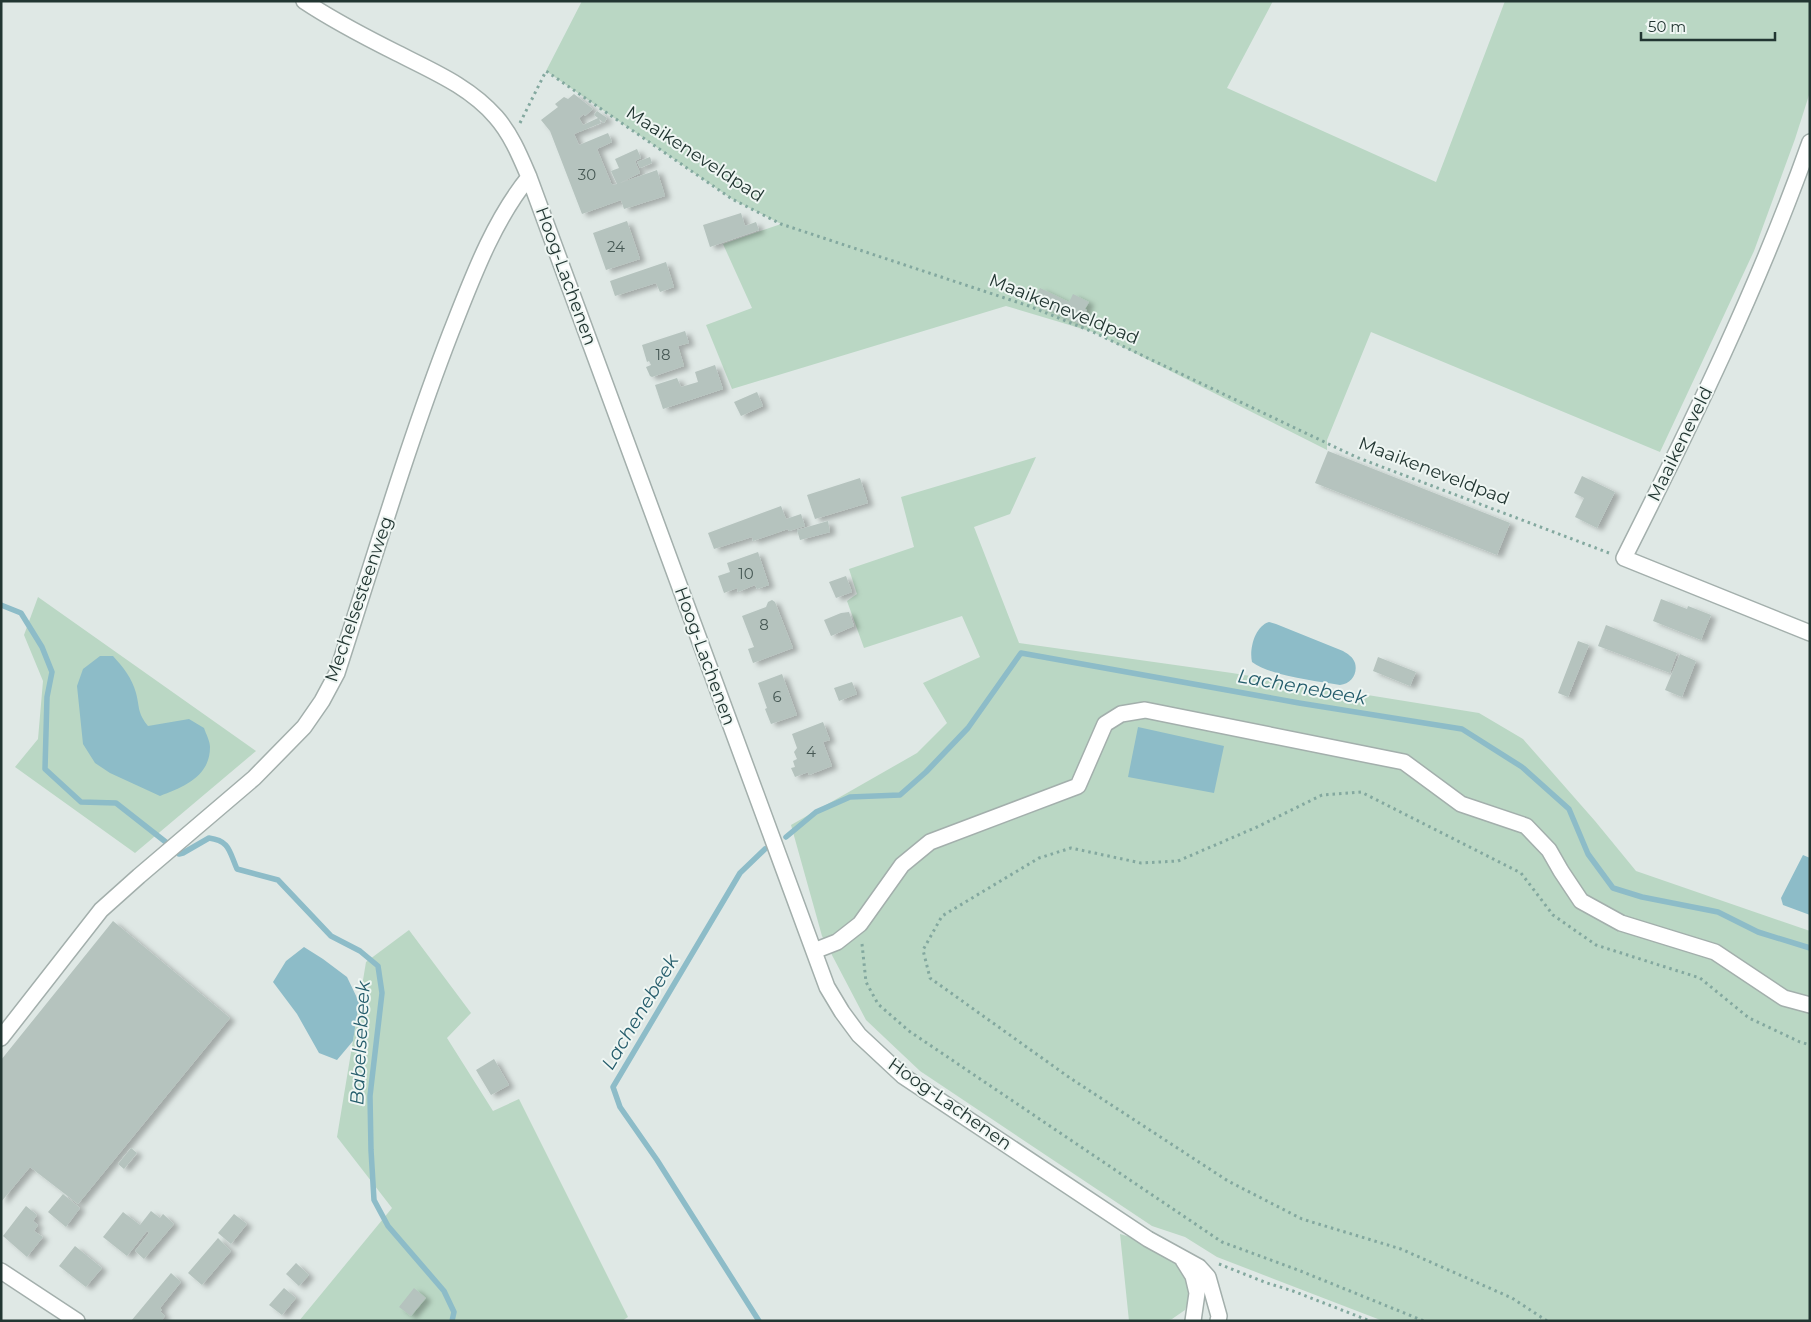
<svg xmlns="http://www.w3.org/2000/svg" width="1811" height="1322" viewBox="0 0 1811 1322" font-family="Montserrat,sans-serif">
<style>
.green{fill:#bad7c4}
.water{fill:#8dbcc8}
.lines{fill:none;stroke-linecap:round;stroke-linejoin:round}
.stream{stroke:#8dbcc8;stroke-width:5.5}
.building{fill:#b5c3be;filter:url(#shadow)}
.minor-casing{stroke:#a3afac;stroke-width:18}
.path{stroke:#83a89f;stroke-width:3;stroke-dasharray:2.5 4;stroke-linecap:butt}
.minor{stroke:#fff;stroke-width:15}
.labels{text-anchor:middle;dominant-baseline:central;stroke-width:4;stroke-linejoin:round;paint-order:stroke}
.number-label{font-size:15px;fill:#475955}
.street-label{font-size:18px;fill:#223632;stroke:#eff6f3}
.water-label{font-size:19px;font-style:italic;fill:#245c6b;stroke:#eff6f3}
</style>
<defs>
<filter id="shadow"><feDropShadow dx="5.5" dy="3" stdDeviation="2.5" flood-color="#0004"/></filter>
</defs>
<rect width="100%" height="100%" fill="#dfe8e5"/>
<path class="green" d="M582,1H1273L1227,88L1436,182L1505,1H1810V92L1795,139L1754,251L1660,452L1371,332L1327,440V450L1093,332L1006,306L732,389L706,325L752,308L723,244L781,224L732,199L546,71Z
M1036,457L1010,514L974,527L1019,643L1232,673L1479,713L1523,739L1595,821L1636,871L1810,931V1321H1383L1217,1257L1185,1237L1152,1226L920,1071L866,1020L822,936L791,825L917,753L947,723L923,683L980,657L962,616L864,648L847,601L857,594L849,569L914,547L901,497Z
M38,597L256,751L135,853L15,767L38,739L43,681L24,635Z
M409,930L471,1013L447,1038L493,1111L519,1099L628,1317L622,1321H299L392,1208L337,1137L366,962Z
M1120,1234L1141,1240L1180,1266L1188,1278L1190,1296L1185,1310L1172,1319L1166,1321H1129Z"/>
<path class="water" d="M1269,622L1276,624L1343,651C1348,654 1353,657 1355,663C1358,674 1351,684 1340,685C1316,681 1271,676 1252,662C1249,649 1255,626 1269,622Z
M100,656H113C123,667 132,678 136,693C140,708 137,712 148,726L189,719L204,728C206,734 210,741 210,747C210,777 183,787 160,796L110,773L95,763L83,744L77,686L83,669Z
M1138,727L1224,746L1214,793L1128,777Z
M1803,855L1810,858V915L1783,905L1781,898Z
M304,947L323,959L347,977L359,1002L353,1041L337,1060L319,1053L297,1014L273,982L286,961Z"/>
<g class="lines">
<path class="stream" d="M1,605L21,613L42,647L52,672L47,697L45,769L81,802L116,803L167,843
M786,837L816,812L850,797L900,795L926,772L968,728L1021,653L1299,703L1462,729L1522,767L1569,809L1588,854L1613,888L1642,897L1718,912L1758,932L1810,948
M179,854L183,853L209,838C230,841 229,851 237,869L278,880L331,936L360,951L378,966L382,993L370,1096L371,1150L374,1200L388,1226L444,1291L454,1312L452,1321
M759,1321L657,1160L620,1107L613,1087L740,873L765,849"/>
</g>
<path class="building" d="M574,94L593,109L585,116L584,114L579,118L583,125L598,118L594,115L597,111L607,118L604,123L599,119L601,123L574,134L579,145L608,133L612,142L597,149L612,185L617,184L611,171L619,168L615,159L637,149L641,158L635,161L640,173L620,183L657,170L665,196L624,209L621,200L582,214L550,131L541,120L558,107L555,104L564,97L568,99Z
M650,157L652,163L640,168L637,162Z
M741,213L745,226L756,222L759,230L710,247L703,225Z
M627,221L640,259L606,270L593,233Z
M666,262L674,287L660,292L656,283L615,296L610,281Z
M1040,288L1069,302L1073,294L1089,302L1085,309L1087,310L1080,324L1033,302Z
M685,331L689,343L678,346L684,366L652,377L650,376L646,367L651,365L649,361L647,362L642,345Z
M715,365L723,389L663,409L655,385L677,378L681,387L698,382L695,372Z
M757,392L763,406L741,416L734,402Z
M1328,451L1510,523L1497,555L1315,483Z
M1582,476L1615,492L1597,528L1575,517L1584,498L1574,493Z
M860,478L868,503L815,519L807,495Z
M781,506L786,519L801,514L805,526L789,531L788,529L753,541L752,537L714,549L708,533Z
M828,521L830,532L800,540L797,530Z
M758,552L769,585L757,589L755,585L738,592L737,588L724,593L718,576L730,572L727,563Z
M846,576L852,592L836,598L829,582Z
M1661,599L1687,609L1688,606L1711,615L1701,640L1653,621Z
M772,600L775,602L793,648L753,663L748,649L754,647L742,616L766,607L768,602Z
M849,612L854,626L831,636L824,620L841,613Z
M1606,625L1677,653L1670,673L1598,646Z
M1578,641L1589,645L1568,697L1558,693Z
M1680,654L1696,661L1682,697L1665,690Z
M1378,657L1416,672L1410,686L1373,671Z
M782,674L797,715L771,724L765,709L767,708L758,683Z
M852,682L857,694L839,701L834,688Z
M823,722L830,740L823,742L832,766L809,775L808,772L795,777L791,768L795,767L793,761L797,759L794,752L797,748L792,734Z
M113,921L230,1018L78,1204L30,1167L1,1202V1060Z
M494,1059L509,1085L491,1095L476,1070Z
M131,1148L137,1153L124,1169L118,1164Z
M63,1194L80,1208L66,1227L48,1212Z
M26,1206L37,1215L33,1221L38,1225L34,1231L43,1237L27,1257L3,1236Z
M151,1211L160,1218L163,1214L174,1224L144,1259L135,1251L149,1233L147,1231L127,1256L103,1237L123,1212L140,1225Z
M234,1214L247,1224L231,1244L218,1233Z
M218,1238L231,1251L202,1285L188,1273Z
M75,1246L102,1268L86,1287L59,1266Z
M296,1263L309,1275L299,1286L286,1274Z
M171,1273L181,1282L160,1308L162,1310L160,1311L165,1316L161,1321H131Z
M284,1288L296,1298L282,1315L269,1305Z
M414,1288L426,1298L411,1316L399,1307Z"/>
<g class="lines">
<defs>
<path id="minor" d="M304,1C334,21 365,37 397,53C432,71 469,86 496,117C511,134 520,156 529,177L827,987L842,1012L859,1035L903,1076L1148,1239L1199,1267L1208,1277L1219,1316L1218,1321
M1810,142C1759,286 1692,423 1624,558L1810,633
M814,951L837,942L860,924L902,865L930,842L1078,786L1105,724L1121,714L1145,710L1404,762L1461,804L1526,826L1549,850L1561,871L1581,901L1621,923L1715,952L1784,998L1810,1005
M1,1038L101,910L139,876L254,778L304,727L322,701L337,673C374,559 408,443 451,332C472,279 493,221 529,177
M1183,1260L1193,1276L1197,1293L1193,1321
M1,1271L77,1321"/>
</defs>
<use href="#minor" class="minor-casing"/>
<path class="path" d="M520,123L546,71L732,199L781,224L1029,306L1093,332L1356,457L1609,553
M862,944L866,982L878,1004L909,1031L1222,1242L1298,1270L1424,1321
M1219,1264L1267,1283L1293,1291L1370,1321
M1547,1321L1512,1298L1401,1249L1302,1219L1228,1181L1070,1078L930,978L923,950L942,916L1039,858L1071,848L1141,863L1178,861L1257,827L1322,795L1361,792L1521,873L1553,915L1596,945L1700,978L1749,1018L1800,1042L1810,1045"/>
<use href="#minor" class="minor"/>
</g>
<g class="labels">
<g class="number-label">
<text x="587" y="174">30</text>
<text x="616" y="246">24</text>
<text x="663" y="354">18</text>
<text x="746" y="573">10</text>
<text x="764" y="624">8</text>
<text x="777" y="696">6</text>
<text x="811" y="751">4</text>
</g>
<g class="street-label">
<text transform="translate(695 154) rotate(33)">Maaikeneveldpad</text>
<text transform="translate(566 276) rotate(70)">Hoog-Lachenen</text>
<text transform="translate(1064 309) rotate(22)">Maaikeneveldpad</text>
<text transform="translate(1680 444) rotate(-64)">Maaikeneveld</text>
<text transform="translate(1434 471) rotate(21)">Maaikeneveldpad</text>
<text transform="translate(359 599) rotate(-71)">Mechelsesteenweg</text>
<text transform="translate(705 656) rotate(70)">Hoog-Lachenen</text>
<text transform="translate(950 1104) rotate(35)">Hoog-Lachenen</text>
</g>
<g class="water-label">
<text transform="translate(1302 687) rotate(10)">Lachenebeek</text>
<text transform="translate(640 1012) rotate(-59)">Lachenebeek</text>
<text transform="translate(360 1043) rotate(-87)">Babelsebeek</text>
</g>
</g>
<rect width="1811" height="1322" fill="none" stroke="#223632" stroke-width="5"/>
<path d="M1641 32v8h134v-8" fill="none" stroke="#223632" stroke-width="2.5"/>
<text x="1648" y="32" font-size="15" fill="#223632" stroke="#eff6f3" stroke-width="4" paint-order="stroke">50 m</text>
</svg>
